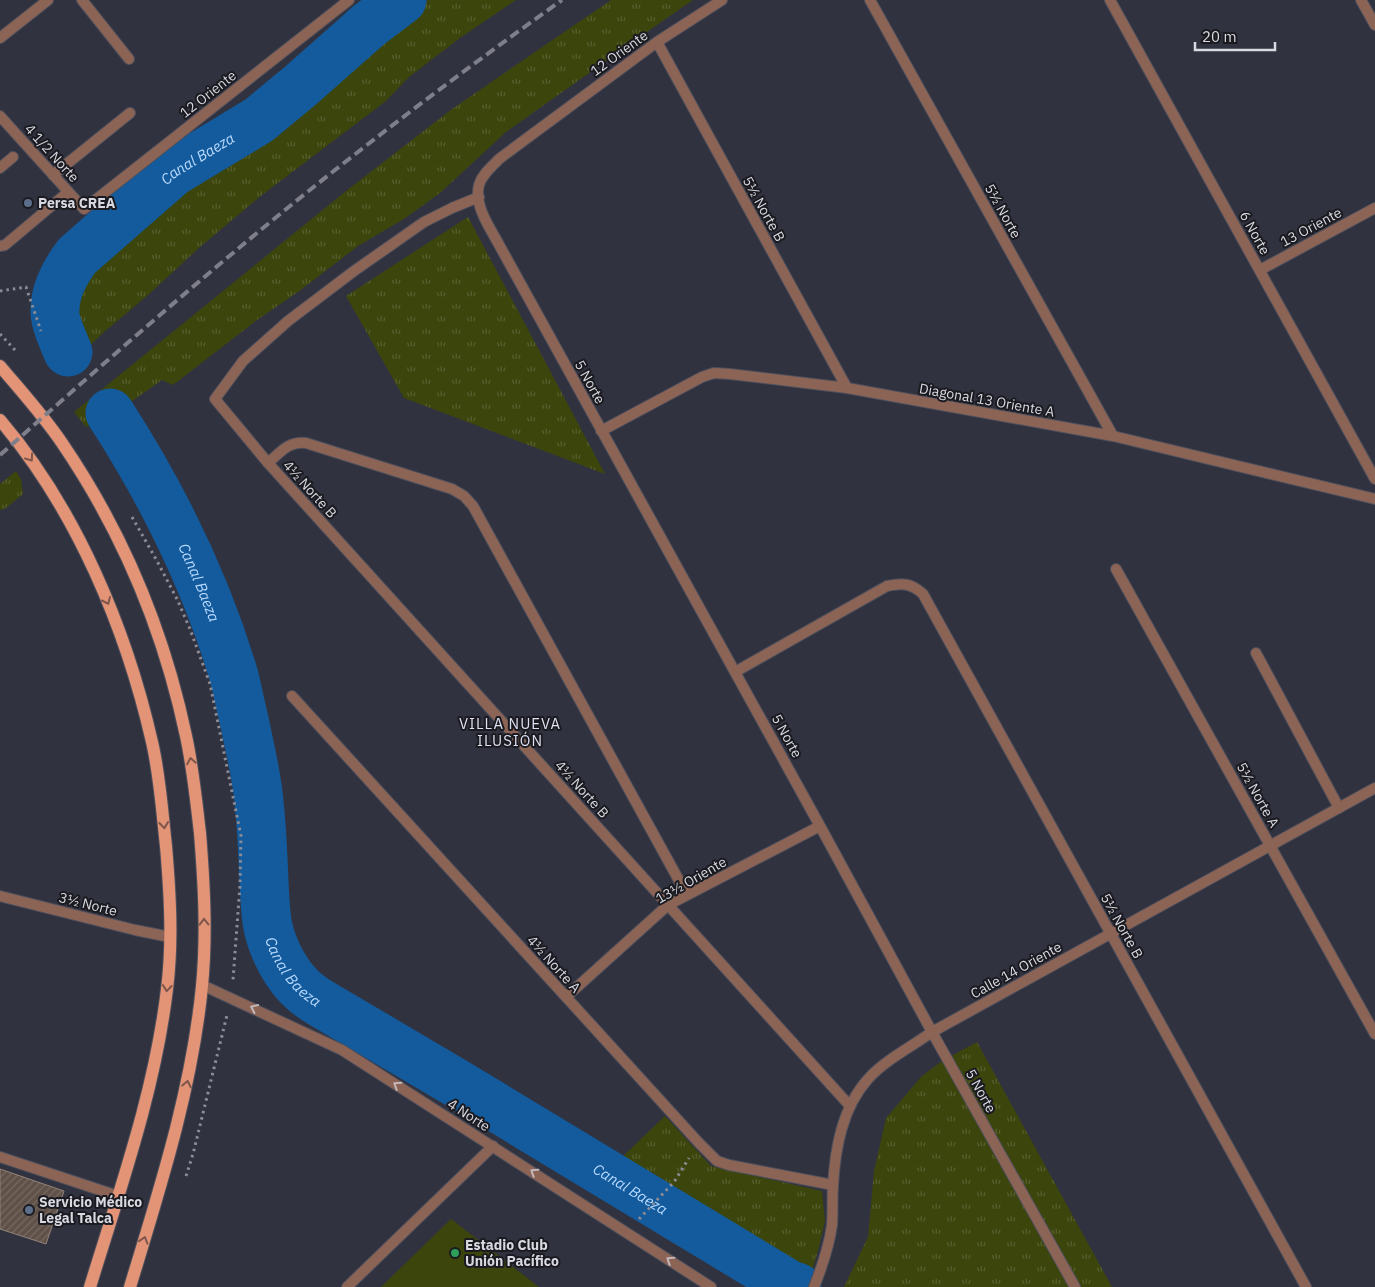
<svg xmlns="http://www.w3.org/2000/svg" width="1375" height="1287" viewBox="0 0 1375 1287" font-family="'IBM Plex Sans',sans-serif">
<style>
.grass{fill:url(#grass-tufts)}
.garden{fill:#3c450c}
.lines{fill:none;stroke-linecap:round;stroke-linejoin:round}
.river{stroke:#135b9c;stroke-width:49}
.building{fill:url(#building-hatch);stroke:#93847a}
.service-casing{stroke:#4f505c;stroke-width:12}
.minor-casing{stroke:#4f505c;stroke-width:12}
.tertiary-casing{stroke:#4f505c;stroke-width:12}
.primary-casing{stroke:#4f505c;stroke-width:14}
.path{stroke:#8c8c97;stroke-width:3;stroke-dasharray:2.5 4;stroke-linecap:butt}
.service{stroke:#8c6456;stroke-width:10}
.minor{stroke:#8c6456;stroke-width:10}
.tertiary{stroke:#8c6456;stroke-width:10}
.primary{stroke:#e39376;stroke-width:12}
.rail{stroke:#7f7f8b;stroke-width:4;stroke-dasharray:10 5;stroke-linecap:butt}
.oneway{stroke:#7e564b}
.oneway2{stroke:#c2b6b8}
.service-dot{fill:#5c6f8a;stroke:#1a1a20;stroke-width:2}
.leisure-dot{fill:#2e9e5b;stroke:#1a1a20;stroke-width:2}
.labels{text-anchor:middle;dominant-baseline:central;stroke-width:4;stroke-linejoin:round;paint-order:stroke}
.street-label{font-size:14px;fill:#d9d9e2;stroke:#1a1a20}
.poi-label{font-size:14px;font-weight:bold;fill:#d9d9e2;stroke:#1a1a20;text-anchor:start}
.water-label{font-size:15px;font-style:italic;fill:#b9daff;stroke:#1a1a20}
.neighbourhood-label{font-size:15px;letter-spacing:1px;fill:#dedff0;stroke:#1a1a20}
</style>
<defs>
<pattern id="grass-tufts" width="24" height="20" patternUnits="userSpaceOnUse" patternTransform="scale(1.25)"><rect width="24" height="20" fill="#3c450c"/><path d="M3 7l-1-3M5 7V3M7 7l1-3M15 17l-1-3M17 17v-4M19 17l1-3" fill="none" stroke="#585f2f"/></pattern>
<pattern id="building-hatch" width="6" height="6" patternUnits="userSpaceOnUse" patternTransform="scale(1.25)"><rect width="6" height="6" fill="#5f5148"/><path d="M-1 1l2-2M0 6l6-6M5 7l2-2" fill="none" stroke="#756962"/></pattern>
</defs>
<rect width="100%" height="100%" fill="#31323f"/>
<path class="grass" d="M428,0H516L460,38L409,77L386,101L262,195L200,247L147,296L103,333L82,353L70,329L69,308L75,283L93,260L133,231L159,207L204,174L341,70Z
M611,0H693L664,20L506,132L440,193L404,219L358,246L298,292L257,320L173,385L162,380L125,406L117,403L101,420L86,427L74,412L346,191L452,109Z
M468,217L605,474L404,398L346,296Z
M16,471L21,479L23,494L6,508L0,510V484Z
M977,1042L1112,1287H844L868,1237L874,1171L886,1118L922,1076L942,1061Z
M665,1116L711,1166L822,1191L825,1221L819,1247L811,1275L725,1228L619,1160Z"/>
<path class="garden" d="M451,1219L539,1287H381Z"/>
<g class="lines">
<g class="river">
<path id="s1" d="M68,352C64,342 54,321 55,310C55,290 65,272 77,256L173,172L259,120L300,86L369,25L402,0"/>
<path id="s2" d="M110,413C163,495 206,582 234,676C238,692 241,708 245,724C250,750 257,776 259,802C262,829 263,855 264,882C265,897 265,913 268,927C273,950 287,977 305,992C311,997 317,1001 324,1005L458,1084L790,1285L797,1287"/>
</g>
</g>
<path class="building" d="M0,1169L64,1191L46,1244L0,1229Z"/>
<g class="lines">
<defs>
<path id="service" d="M82,0L129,59
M0,38L48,0
M0,168L13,157
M53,175L130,113
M0,246L5,245L68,192
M0,1157L118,1196
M347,1287L493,1146"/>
<path id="minor" d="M722,0L657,42L499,159C492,167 482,174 479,185C474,204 488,225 497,241L820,826L932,1032L1075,1287
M870,0L1113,436
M1110,0L1375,479
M1361,0L1375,25
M657,42L847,388
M0,116L84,209L349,0
M479,197L452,208L424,222L354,271L288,321L243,361L215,399L268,463L850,1106
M1260,270L1375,208
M601,431L702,377L714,373L730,374L847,388L1113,436L1375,499
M268,463C281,452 288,441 306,443L452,489L464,496L473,506L687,895
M1116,569L1375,1034
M1256,653L1339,808
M735,672L887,586C903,583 911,583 923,594L1306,1287
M292,696L699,1143L717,1161L729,1165L833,1185
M0,896L135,930L170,937
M202,985L342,1050L711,1287
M566,997L668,905L820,826"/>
<path id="tertiary" d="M814,1287C822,1267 829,1247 832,1225C833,1212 832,1199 833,1186C835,1149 842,1108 868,1079C885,1060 911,1047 932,1032L1375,788"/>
<path id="primary" d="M0,366C21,391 43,415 62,443C122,531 164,632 186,736C193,768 196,800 200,833C204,883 207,935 202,986C192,1089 160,1188 130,1287
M0,420C76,509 126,628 152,742C160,776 162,811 166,846C170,893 173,942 167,989C155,1091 120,1189 90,1287"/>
</defs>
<use href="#service" class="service-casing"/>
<use href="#minor" class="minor-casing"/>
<use href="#tertiary" class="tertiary-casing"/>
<use href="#primary" class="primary-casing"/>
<path class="path" d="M0,291L26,287L41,331
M0,334L15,350
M132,517L157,561L177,599L190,629L210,684L241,836L240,885L233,980
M186,1176L193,1154L227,1015
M639,1219L674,1182L689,1158"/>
<use href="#service" class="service"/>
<use href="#minor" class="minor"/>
<use href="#tertiary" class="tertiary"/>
<use href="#primary" class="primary"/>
<path class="rail" d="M0,455C94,372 188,289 285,210C375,137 468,67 562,0"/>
</g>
<defs><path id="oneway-chevron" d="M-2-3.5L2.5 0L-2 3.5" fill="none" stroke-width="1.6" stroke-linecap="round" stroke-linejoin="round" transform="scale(1.25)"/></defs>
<g class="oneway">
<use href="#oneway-chevron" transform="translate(30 458) rotate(54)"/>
<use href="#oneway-chevron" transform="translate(107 601) rotate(66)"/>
<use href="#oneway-chevron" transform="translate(191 761) rotate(-100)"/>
<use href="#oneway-chevron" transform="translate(164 825) rotate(84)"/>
<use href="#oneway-chevron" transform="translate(204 922) rotate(-91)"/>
<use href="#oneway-chevron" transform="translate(167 988) rotate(96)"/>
<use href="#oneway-chevron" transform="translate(187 1084) rotate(-79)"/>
<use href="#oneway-chevron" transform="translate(144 1240) rotate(-73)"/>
</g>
<g class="oneway2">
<use href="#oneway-chevron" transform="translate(254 1008) rotate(-155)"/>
<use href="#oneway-chevron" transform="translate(397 1085) rotate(-147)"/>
<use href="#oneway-chevron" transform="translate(534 1172) rotate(-147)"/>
<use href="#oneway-chevron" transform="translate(670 1260) rotate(-147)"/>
</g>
<g class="service-dot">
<circle cx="28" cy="203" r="5"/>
<circle cx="29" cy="1210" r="5"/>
</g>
<circle class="leisure-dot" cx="455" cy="1253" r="5"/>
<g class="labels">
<g class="street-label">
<text transform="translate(619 53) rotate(-36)">12 Oriente</text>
<text transform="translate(208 94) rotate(-38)">12 Oriente</text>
<text transform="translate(52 153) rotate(48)">4 1/2 Norte</text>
<text transform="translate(764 209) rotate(61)">5½ Norte B</text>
<text transform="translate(1003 211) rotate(61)">5½ Norte</text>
<text transform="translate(1311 227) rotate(-28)">13 Oriente</text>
<text transform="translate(1255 233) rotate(61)">6 Norte</text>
<text transform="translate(590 382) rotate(61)">5 Norte</text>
<text transform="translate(987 400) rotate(10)">Diagonal 13 Oriente A</text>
<text transform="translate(310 489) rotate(48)">4½ Norte B</text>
<text transform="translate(787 736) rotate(61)">5 Norte</text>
<text transform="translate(582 789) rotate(48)">4½ Norte B</text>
<text transform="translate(1258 795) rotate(61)">5½ Norte A</text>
<text transform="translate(691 880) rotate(-30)">13½ Oriente</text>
<text transform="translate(88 904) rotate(14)">3½ Norte</text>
<text transform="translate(1122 926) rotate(61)">5½ Norte B</text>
<text transform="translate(554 964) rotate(48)">4½ Norte A</text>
<text transform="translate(1016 970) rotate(-29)">Calle 14 Oriente</text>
<text transform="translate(981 1091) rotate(61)">5 Norte</text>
<text transform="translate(469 1115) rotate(33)">4 Norte</text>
</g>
<g class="poi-label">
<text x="38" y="203">Persa CREA</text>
<text x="39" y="1202">Servicio Médico<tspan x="39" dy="16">Legal Talca</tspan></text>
<text x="465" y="1245">Estadio Club<tspan x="465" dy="16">Unión Pacífico</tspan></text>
</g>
<g class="water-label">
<text stroke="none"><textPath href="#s1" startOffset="259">Canal Baeza</textPath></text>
<text stroke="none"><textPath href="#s2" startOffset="192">Canal Baeza</textPath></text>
<text stroke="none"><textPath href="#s2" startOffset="598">Canal Baeza</textPath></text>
<text stroke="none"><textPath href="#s2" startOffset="1002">Canal Baeza</textPath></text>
</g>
<g class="neighbourhood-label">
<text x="510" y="723">VILLA NUEVA<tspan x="510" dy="17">ILUSIÓN</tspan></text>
</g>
</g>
<path d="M1195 42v8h80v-8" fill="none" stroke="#d9d9e2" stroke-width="2.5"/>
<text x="1202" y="42" font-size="15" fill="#d9d9e2" stroke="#1a1a20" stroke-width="4" paint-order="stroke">20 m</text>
</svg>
